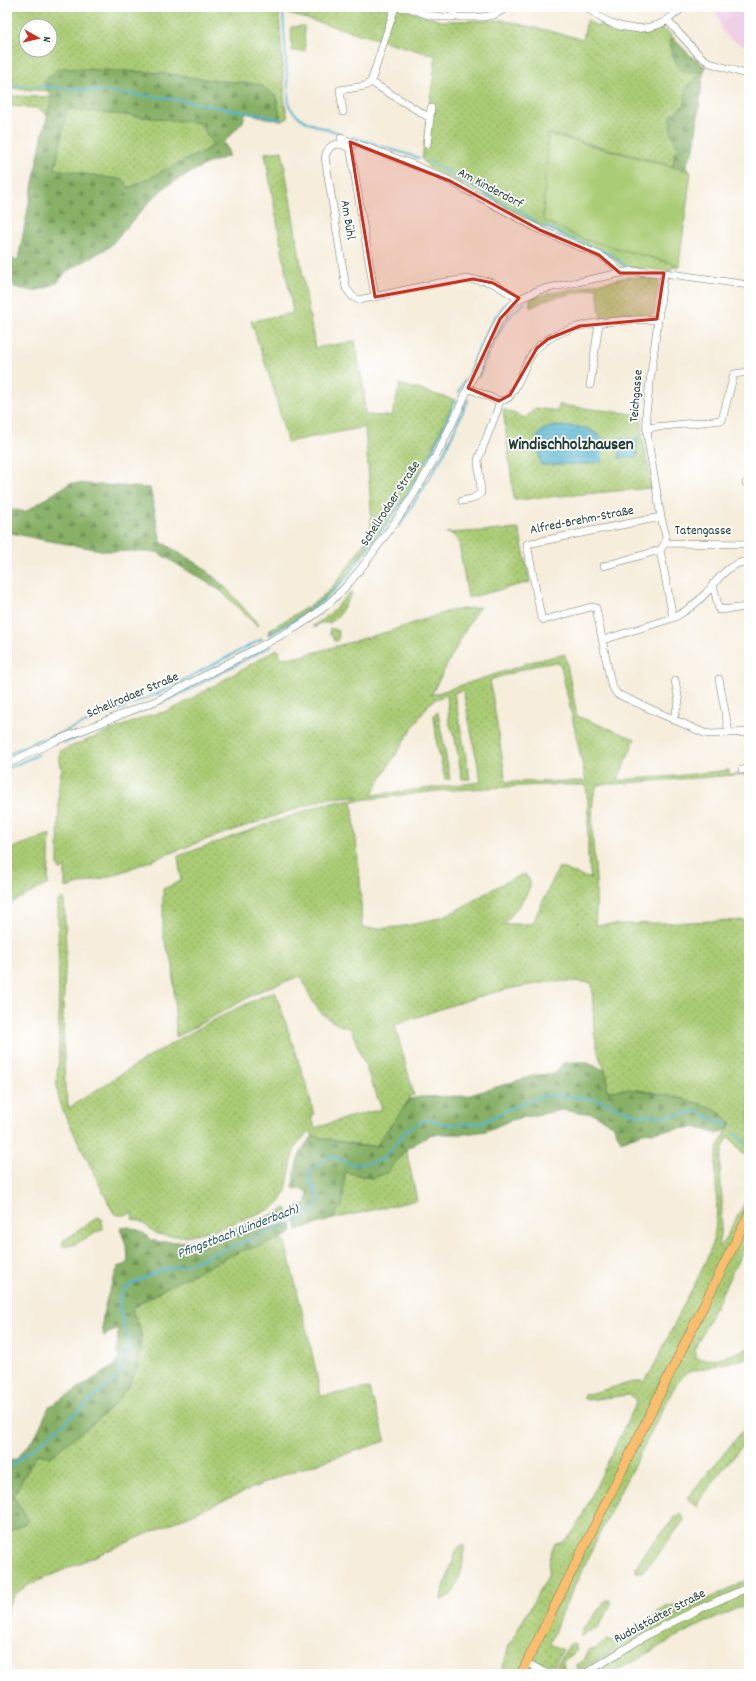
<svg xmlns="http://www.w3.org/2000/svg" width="756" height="1681" viewBox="0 0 756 1681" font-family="Dekko,sans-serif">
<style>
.built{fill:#efd0e6}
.green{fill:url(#green-dots);stroke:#648454;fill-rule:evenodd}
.forest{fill:url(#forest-firs);stroke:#53764d;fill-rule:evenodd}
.pitch{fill:#aacc74;stroke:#648454}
.water{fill:url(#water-rules);stroke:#397a82;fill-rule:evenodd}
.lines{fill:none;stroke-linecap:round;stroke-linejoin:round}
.stream{stroke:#53b6d1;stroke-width:2}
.minor-casing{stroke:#6a7b6e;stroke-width:8}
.major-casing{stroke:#6a7b6e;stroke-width:10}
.minor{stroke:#fff;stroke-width:7}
.major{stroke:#fabe6d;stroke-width:9}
.marked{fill:#c8321e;fill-opacity:0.2;stroke:#c8321e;stroke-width:3;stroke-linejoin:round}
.labels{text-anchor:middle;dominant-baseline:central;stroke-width:3.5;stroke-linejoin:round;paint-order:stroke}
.street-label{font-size:13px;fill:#1f3d34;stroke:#fff}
.water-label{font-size:14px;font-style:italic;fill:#2f6163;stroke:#fff}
.district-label{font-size:17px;font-weight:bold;fill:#1f3d34;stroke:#fff}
</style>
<defs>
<pattern id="green-dots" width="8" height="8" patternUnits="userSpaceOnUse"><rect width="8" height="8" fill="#aacc74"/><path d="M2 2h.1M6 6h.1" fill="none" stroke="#8aa760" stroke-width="1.8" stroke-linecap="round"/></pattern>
<pattern id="forest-firs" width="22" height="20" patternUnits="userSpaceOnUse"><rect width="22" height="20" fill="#87b066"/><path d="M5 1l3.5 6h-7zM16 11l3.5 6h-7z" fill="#6e9055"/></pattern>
<pattern id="water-rules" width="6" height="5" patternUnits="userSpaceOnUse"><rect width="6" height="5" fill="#53b6d1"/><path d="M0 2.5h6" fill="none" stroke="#4495aa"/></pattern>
</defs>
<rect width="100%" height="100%" fill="#fff"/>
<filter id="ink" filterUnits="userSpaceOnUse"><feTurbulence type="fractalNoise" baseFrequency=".025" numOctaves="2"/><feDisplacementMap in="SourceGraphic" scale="8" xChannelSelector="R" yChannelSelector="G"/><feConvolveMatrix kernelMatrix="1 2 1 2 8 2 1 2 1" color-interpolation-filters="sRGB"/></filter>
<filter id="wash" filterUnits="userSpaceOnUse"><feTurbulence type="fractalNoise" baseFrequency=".012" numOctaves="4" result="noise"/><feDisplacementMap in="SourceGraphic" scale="16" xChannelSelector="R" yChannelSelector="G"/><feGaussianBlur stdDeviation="0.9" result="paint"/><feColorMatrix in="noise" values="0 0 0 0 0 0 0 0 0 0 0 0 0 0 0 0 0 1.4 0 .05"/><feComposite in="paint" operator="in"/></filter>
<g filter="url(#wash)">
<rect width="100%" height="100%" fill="#f6eddb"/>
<path class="built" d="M717,7H749V48L732,40L722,31L716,11Z"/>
<path class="green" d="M7,7H405L409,11L441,21L502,20L583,39L587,20L598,27L600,23L622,31L662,29L668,32L673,38L670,40C673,57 670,64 688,70C694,72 697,73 704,72L703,75L694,79L686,87L685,105L675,142L682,151L672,170L666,164L551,134L548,135L583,239L679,265V268L672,267L670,272L651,269L623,267L612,257L534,223L476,190L429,168L422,159L436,56L279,11L285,105L288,118L281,121L276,96L247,83L210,80L162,73L83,69L44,82L48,91L7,88ZM26,26H50V50H26Z
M7,96L52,97L47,115L38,108L7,106Z
M67,108L200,123L214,146L129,188L55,169Z
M282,151L315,348L355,341L364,391L365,415L392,416L400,384L455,400L425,464L385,527C369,541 358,562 345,578C323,603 297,619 268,634L269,630L314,603L330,590L348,567L365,542L371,527V509L365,427L287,442L274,390L251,321L293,313L265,153Z
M629,277L659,279L654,314L635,317L634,313H619V318L601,320L597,288L548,299L530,308V299L543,295Z
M559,405L642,415V434L652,488L514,500L503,409L525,418L535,408L558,411ZM554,426L588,428L598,434L588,464L541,465L536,439Z
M519,529L530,582L468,598L459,544C456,537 454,534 446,533Z
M224,586L259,625L257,626L221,591Z
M349,593H351L352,594L338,616L330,623H320L314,628L313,626L329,615Z
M480,607L473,616L431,695L524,665L526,663L565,654L577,716L635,739L618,780L674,776L729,770L730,775L749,773V774L598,785C587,796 595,862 596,879C596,894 597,910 595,925L749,920V1157L741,1152L729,1136C716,1156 721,1177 722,1200C722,1216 721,1232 718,1247L720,1248L749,1195V1238L694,1350L696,1357C711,1364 734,1353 749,1348V1358L692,1371L685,1374L676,1384L616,1500L561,1614L550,1644L563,1650L553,1666C561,1670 569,1674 579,1671C593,1666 609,1651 623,1643C664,1620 706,1600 749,1579V1603L685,1632L611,1674H501L509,1645L548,1576L550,1555L552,1550L555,1544L561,1543L571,1535L579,1522L636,1403L634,1398L629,1395L587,1400L583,1398L584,1395L637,1381H642L643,1382L650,1373C661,1353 671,1331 681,1310C695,1282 713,1255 716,1223C720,1185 705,1156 732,1124L699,1104L686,1100L638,1090L623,1089L607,1092V1076L599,1056L594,1032L592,983C531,974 452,1005 395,1025L414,1095L409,1096L410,1099L376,1146H363L313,1136L310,1131L297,1144L293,1155L286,1191L281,1201L273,1208L215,1230L185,1236H167L157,1234L140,1221L132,1219L133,1213C126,1215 119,1217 113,1212L64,1113C56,1096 55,1079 59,1061L58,901L64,898L66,949L63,1014L65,1089L69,1108C134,1065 202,1022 275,991L308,1090L314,1115H311L315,1128L346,1118L382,1109L351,1029C318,1019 314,1005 301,976L264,989L176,1037L173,965L163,936V889L181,881L178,856L324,804L351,800L358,796L328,798L202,841L114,875L65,888V868L60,870L58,865L59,782L62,768L59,759L60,751L150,715L164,712L179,706L277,649L280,652L279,655L283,658L298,657L390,631L449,611ZM543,663H557L561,666L586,781L506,782L490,680ZM463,690L481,782L371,795L407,736L429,704L436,699L447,695L449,722L455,738L462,779H470L454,693ZM541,785H583L586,787L588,803V858L591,878L584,877L559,867L532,924H504C511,916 529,895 530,885C531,880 527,877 525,874C500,882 478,899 455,911C427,924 392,930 362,928L360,879L352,801L437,791Z
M330,628L338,631L339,636L337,641H334L332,636L330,635Z
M436,713H438L450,779H445L437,745L434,715Z
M50,834L48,884L7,905V850Z
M406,1149L417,1200L333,1219L344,1195L343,1184L345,1172L371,1178L387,1173Z
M98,1217L102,1219L103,1229L73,1245L65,1247L62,1245L63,1241Z
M280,1239L285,1242L310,1343L321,1396L369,1388L386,1441L285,1474L29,1585C17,1591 10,1598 7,1612V1533L28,1521L13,1496L37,1454L51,1456C86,1424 138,1402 140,1347C140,1341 142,1334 140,1329C139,1322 134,1315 131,1309L169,1286L238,1252Z
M749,1423V1438L723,1469L699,1501L697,1507L687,1498Z
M677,1515H682L684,1520L659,1553L642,1572H636V1567L645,1552Z
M461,1545H464C465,1556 460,1585 452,1594C450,1597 445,1598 441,1600L442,1593L457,1549Z
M696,1595H699L701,1601C691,1606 681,1610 671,1615C661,1620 646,1634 634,1632L633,1629L652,1620L656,1613L666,1607L682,1603Z
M608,1600L611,1601L610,1607L597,1629L581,1636L583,1629L605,1601Z
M622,1635L624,1637V1640C610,1650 595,1662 579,1669L577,1667V1664L584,1660L590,1649H595L608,1640L613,1642Z
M574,1643L577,1649C574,1656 567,1656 563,1662L564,1669H560L556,1666L570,1644Z"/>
<path class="forest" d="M673,38L691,56L705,66L704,72C676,76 674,62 670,39Z
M59,68L162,73L210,80L247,83L261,85L276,96L281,121L245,113L243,122L223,143L227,147L229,156L206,164L168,185L153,198L109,247L66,272L58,282L46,288L32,291L14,287L11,270H7V258L18,260L42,137L52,97L44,82ZM67,109L200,123L214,146L129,188L124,180L55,169Z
M703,75L694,149L686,165L689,174L672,170L675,151L682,150C670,137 670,132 671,115L685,105L686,87L694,79Z
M70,483L150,488L161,542L200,565L224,586L221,591L157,552L106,551L39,539L7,532V508L25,512Z
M573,1062H585L604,1070L607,1075V1091C613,1091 620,1089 626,1089C648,1090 696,1100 715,1110C722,1114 727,1118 732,1124L726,1130L718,1134L695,1127L642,1133L621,1141L613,1125L594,1114L561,1110L511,1120L486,1131L465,1134H432L406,1149L387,1173L371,1178L345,1172L342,1207L335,1214L333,1219L297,1230L295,1207L307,1203L308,1191L293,1188C296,1164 296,1154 313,1136L363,1146H376L410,1099L420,1097L467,1096L536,1075L555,1074L563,1063Z
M286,1208L288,1211L287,1215L261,1226V1230L288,1223L292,1226L293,1232L280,1239L238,1252L169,1286L131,1309C134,1316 139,1322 140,1329C142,1334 140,1341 140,1347C138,1402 86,1425 51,1457L37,1454L13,1496L29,1521L7,1533V1461L16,1459L35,1437L49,1407L114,1366L119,1358L117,1352L118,1328L104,1336C98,1314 111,1288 118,1267L127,1264C130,1252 124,1240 120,1228L129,1227L141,1231L151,1240L160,1242L198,1241L258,1221Z"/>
<path class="pitch" d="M304,26L305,51H292L291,27Z
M548,134L691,172L679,265L583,239L545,221L543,216Z"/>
<path class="water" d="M554,426C574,427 589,424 604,440L602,462L588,464L541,465L536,439L542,430ZM558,441L571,443L573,445L571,449C562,454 555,452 550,443Z
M638,438L637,457L619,458L620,439Z"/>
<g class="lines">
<path class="stream" d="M283,12L289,106C300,124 321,127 340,133
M7,85L69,88L168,98L281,119
M353,137L419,158
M429,161L495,199L511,208H516L537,222
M543,225L569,238L610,254L625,265
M469,371C479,349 489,318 508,302
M478,377C490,352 500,319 525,303
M459,392L464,380
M425,464L436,444L455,401
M399,527L443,455L468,400
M269,635C298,619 323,604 345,579C359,562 369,542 385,528L420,473
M101,728L179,695L271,646
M64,743L94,731
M7,755L36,741L50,737L157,694L262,639
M7,769L39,754
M734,1132L749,1146
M7,1469L68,1420L114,1380L124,1364L128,1345L127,1332L122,1320L119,1302L121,1294L128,1286L159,1271L188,1264L307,1217L319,1201L308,1174L330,1156L355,1165L382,1160L408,1129L424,1120L451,1125L482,1123L512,1107L547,1095L595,1099L638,1115L671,1116L696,1111L728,1126"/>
</g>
</g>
<g filter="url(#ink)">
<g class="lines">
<defs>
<path id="minor" d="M587,7C606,26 635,34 660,24C668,21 676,13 683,7
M454,17V7
M667,20L700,56L710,63L749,75
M371,82L430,118
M343,112L340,90L365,86L371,82L395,7L410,8L428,15L443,17H482L494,15L508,7
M341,138L409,163L450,181L540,230L599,255L611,262L620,273
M427,144L431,108
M350,146L375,297
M351,150C340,141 329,142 325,157L346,288L353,297L359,300L438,283L468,279L485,281L493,283L519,299
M664,273L646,413L648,440L661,517L666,537L665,543
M590,385L599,323
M468,388L499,401C503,400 507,400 510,396C523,379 525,355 544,342C575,319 621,321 657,319
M646,428L722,420L734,374L749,372
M746,483L749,481
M462,501L472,499L481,493L478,460L498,408L499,401
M661,517L527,544L541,617L544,620L591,607L596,608L611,684L617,694L704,733L712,734L749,732
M604,566L660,550
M713,584L719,610L749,607
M673,618L660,550L665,543L749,544
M748,633H749
M603,640L673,618C685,612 697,603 706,593C719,579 727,563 749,561
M719,679L729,733
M673,720L679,702L675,680
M7,764L53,742L158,700L295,628C332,606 355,578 380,543C397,520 414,495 428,470C456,422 475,369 500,319L507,309L519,299L539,290L631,271L664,273L749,285
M742,770L749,769
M527,1663L548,1674
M585,1674L652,1632L697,1610L749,1587"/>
<path id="major" d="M521,1674L749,1214"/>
</defs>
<use href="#minor" class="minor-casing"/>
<use href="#major" class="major-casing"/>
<use href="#minor" class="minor"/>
<use href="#major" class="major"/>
</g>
</g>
<path class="marked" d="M350,142L450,181L540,230L599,255L620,273H664L657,319L580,326L548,339L537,348L510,395L499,401L468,388L500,319L519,298L493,283L473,279L375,297Z"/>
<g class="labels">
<g class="street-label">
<text transform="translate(490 189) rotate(28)">Am Kinderdorf</text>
<text transform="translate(347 220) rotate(81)">Am Bühl</text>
<text transform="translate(637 396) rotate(-85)">Teichgasse</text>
<text transform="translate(391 504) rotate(-57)">Schellrodaer Straße</text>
<text transform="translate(582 521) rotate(-11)">Alfred-Brehm-Straße</text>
<text x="703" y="531">Tatengasse</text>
<text transform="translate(133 696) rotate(-23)">Schellrodaer Straße</text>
<text transform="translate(660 1617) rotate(-28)">Rudolstädter Straße</text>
</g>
<g class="water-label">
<text transform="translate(238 1232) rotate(-21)">Pfingstbach (Linderbach)</text>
</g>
<g class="district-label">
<text x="571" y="446">Windischholzhausen</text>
</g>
</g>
<rect width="756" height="1681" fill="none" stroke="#fff" stroke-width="24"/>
<g transform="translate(38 38) rotate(98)"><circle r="19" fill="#ffffff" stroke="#a5b1ae"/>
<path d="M0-3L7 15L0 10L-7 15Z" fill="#c8321e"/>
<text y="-6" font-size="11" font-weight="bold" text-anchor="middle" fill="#1f3d34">N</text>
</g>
</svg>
